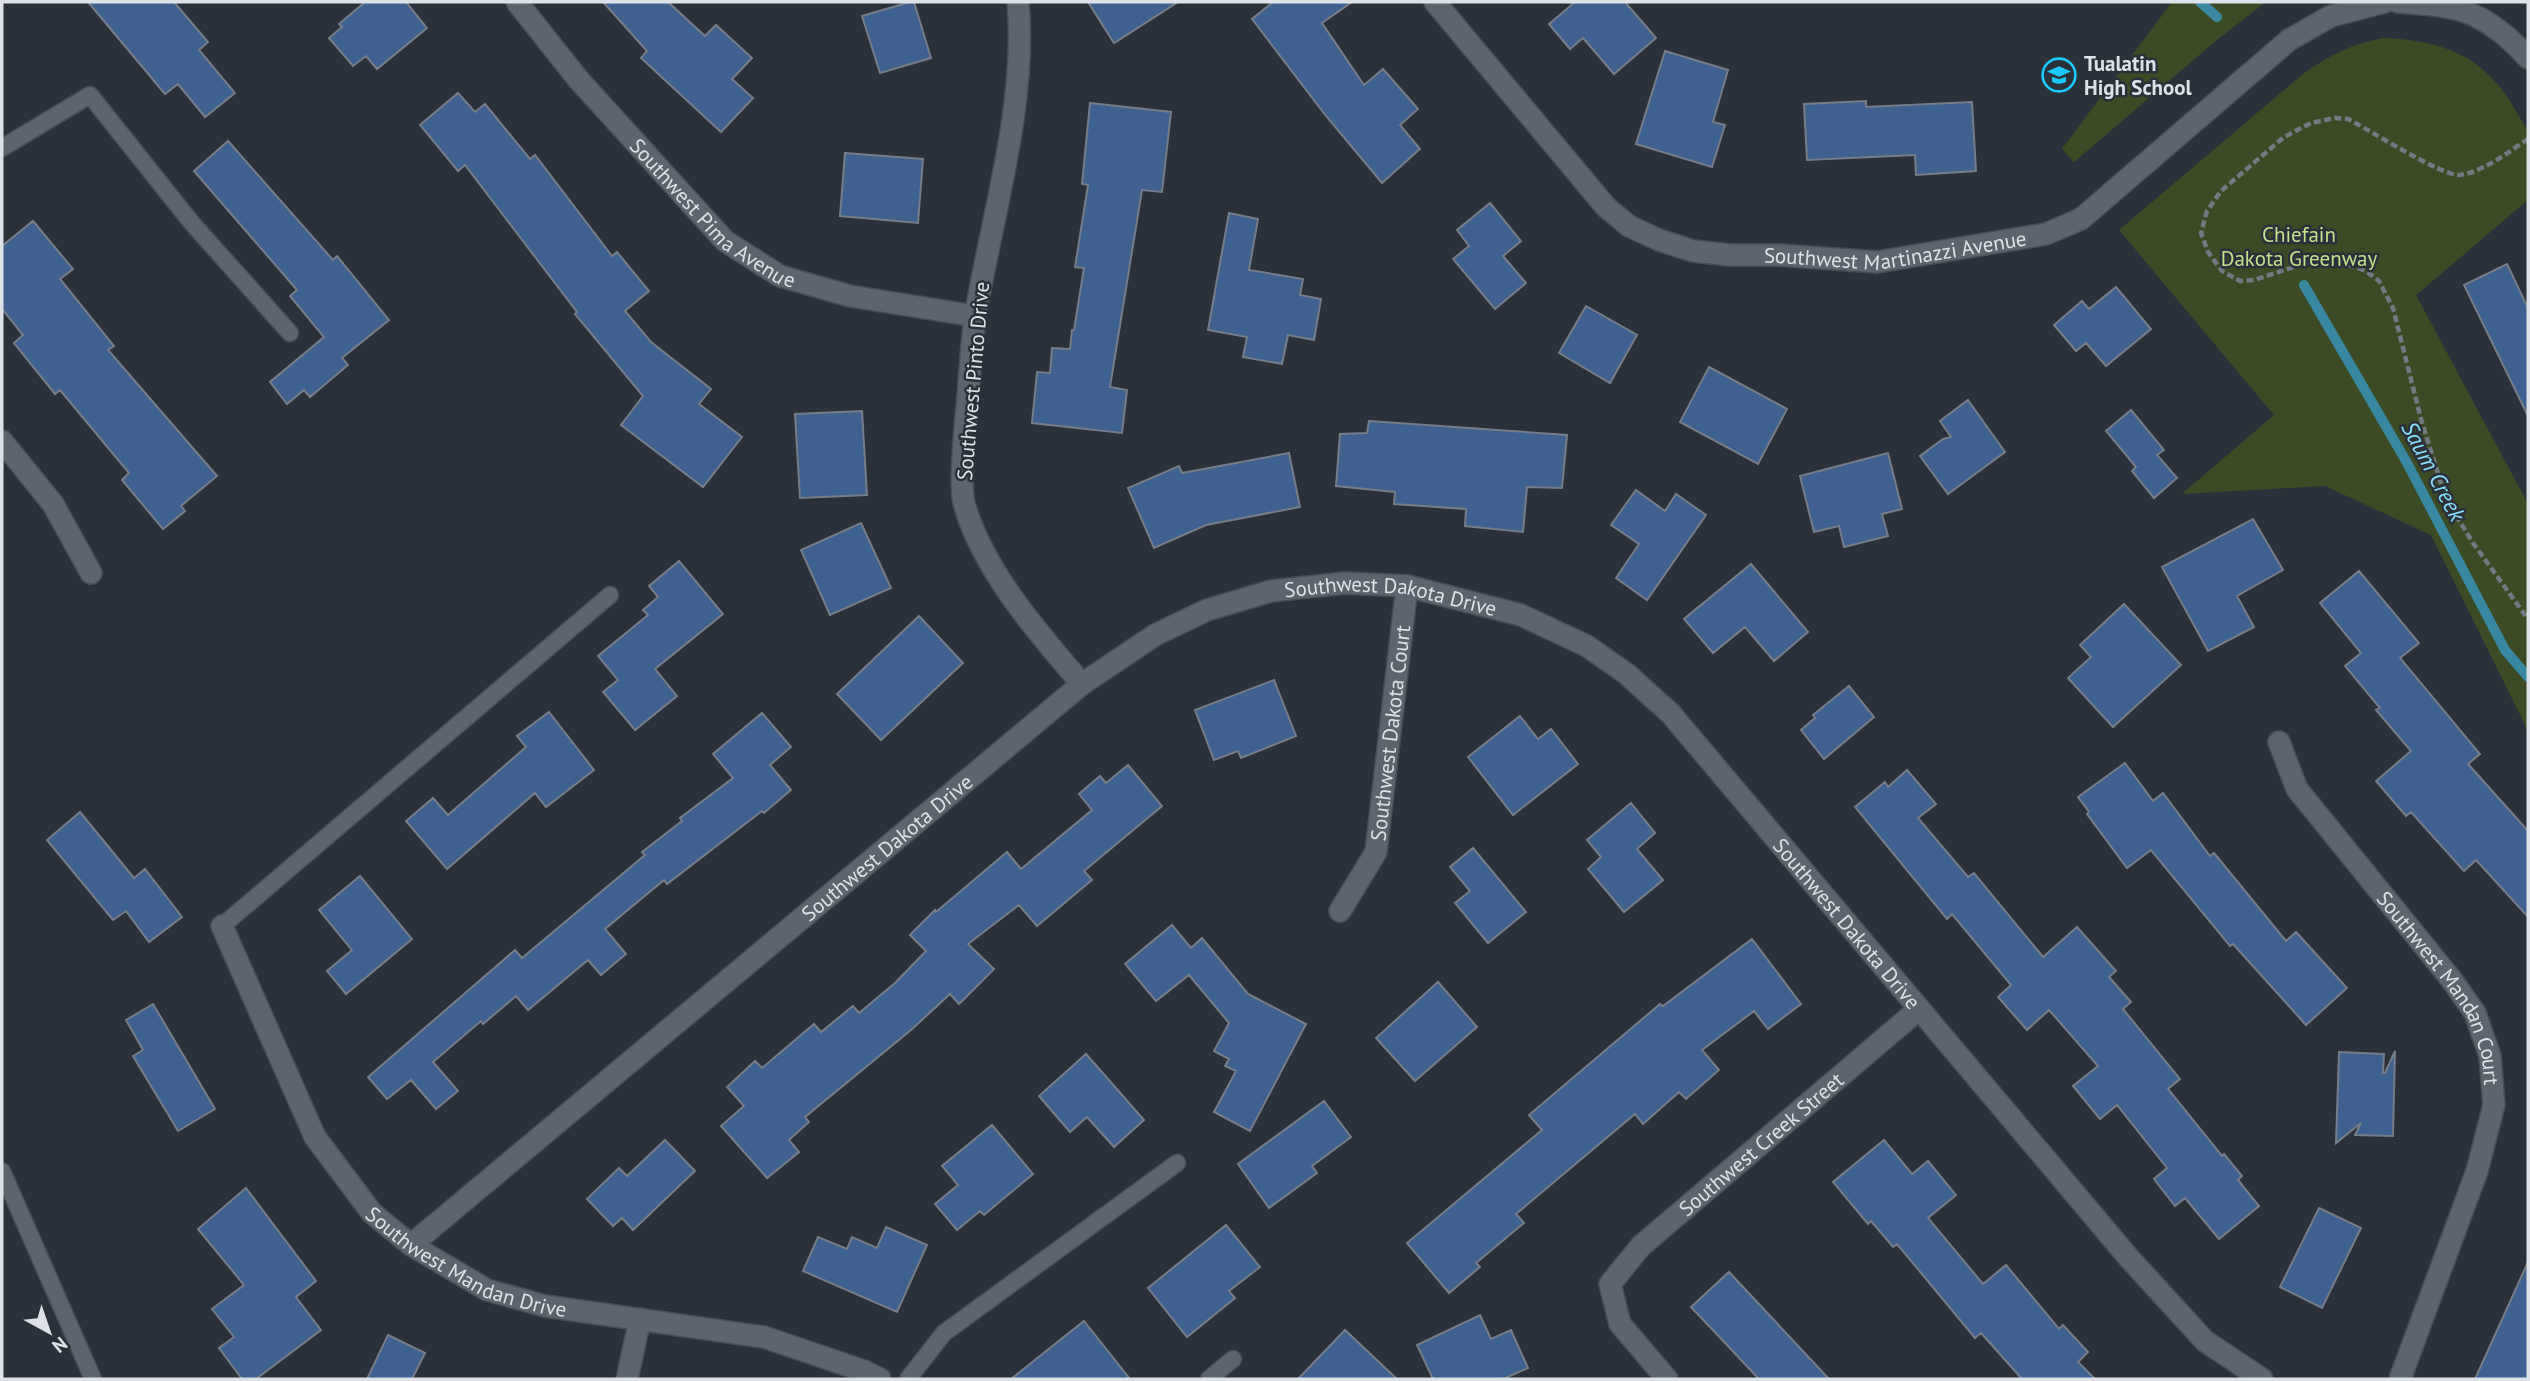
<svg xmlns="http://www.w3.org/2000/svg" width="2530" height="1381" viewBox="0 0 2530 1381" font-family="'PT Sans',sans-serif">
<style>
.green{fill:#3d4b24}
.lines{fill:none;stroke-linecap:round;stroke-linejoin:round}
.stream{stroke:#3888a1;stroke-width:10}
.building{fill:#3e618f;stroke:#757d88;stroke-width:2}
.lane-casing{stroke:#474d55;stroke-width:19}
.street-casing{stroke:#474d55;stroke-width:24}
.path{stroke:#737981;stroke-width:4.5;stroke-dasharray:7 3.5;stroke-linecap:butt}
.lane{stroke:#5c646e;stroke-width:16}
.street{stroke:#5c646e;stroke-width:21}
.labels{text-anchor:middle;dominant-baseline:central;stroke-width:5;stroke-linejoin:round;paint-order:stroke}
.poi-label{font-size:21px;font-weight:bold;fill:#dde2e8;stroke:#2a313a;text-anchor:start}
.street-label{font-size:21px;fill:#dde2e8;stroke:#2a313a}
.park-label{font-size:21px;fill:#c2e18b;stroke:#2a313a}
.water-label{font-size:23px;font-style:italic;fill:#88defb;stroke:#2a313a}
</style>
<rect width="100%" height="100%" fill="#2a313a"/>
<path class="green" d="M2172,2H2266L2218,39L2074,162L2062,149Z
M2384,38C2440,40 2483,55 2513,106C2517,114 2526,125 2528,134C2530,152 2528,181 2528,200L2416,295L2528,504V731L2431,535L2325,486L2182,494L2274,415L2119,230L2303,74C2328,56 2353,43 2384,38Z"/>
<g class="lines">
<path class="stream" d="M2200,2L2217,17
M2304,285L2406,461L2505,650L2528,677"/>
</g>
<path class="building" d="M88,2H174L208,42L199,50L235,93L205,117L178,84L165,94Z
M365,2H406L427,28L377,69L366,56L353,66L329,38L342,27L339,24Z
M603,2H668L705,36L716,25L752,58L732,79L753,98L721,132L641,58L647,51Z
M910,2H914L931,58L880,73L862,16Z
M1088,2H1178L1114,43Z
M1273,2H1352L1322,23L1364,85L1383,69L1418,109L1400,125L1420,149L1382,183L1326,116L1252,19Z
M1575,2H1625L1656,38L1614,74L1583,38L1570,49L1549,24Z
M1665,51L1728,70L1713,122L1725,125L1712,167L1636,144Z
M458,93L475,112L485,104L530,159L535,155L612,256L617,252L649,291L625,311L651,342L711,389L699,404L742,437L703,487L621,425L643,396L575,314L577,312L465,165L458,171L420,125Z
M1866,101V107L1972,102L1976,171L1916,175L1915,155L1807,160L1804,104Z
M1090,103L1171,112L1162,192L1142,190L1110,387L1127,390L1122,433L1032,423L1037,372L1050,373L1052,348L1070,349L1072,330H1074L1084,268L1075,267L1088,185L1082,184Z
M228,141L333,260L337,256L389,320L342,358L348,365L310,397L304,390L287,404L270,382L324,337L290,296L297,290L194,171Z
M845,153L923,159L918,223L840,216Z
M1490,203L1521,241L1503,256L1526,283L1495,309L1453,259L1469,246L1457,230Z
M1229,213L1258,219L1249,270L1303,279L1300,295L1321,299L1314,340L1288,335L1282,364L1243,357L1247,337L1208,330Z
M33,221L73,269L60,279L114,346L108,350L217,476L181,506L185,511L163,529L122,480L129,473L60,390L55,394L14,343L23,335L2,309V246Z
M2507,264L2528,308V416L2464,285Z
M2116,287L2151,329L2106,366L2086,343L2076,351L2054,325L2082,301L2089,309Z
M1586,306L1637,335L1610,383L1559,353Z
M1709,367L1787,409L1758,464L1680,422Z
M1968,400L2005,452L1948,494L1920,456L1943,439L1951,437L1940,421Z
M2131,410L2164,450L2157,455L2177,478L2154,498L2132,471L2136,467L2106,431Z
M862,411L867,495L800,498L795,414Z
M1369,421L1567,435L1562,488L1527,487L1523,532L1465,526L1466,509L1394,504L1395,492L1336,486L1340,434L1367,433Z
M1289,453L1300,507L1206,525L1154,548L1128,488L1179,466L1182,473Z
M1888,453L1902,509L1882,514L1888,536L1844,547L1839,526L1814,532L1800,476Z
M1636,490L1665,511L1676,494L1706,515L1647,600L1616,578L1639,544L1611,525Z
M2253,519L2283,570L2237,596L2254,627L2208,651L2162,567Z
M861,523L891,588L830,615L801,550Z
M679,561L723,614L655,669L677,696L635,730L603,692L618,680L598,656L648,615L643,610L658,597L649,586Z
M1751,564L1808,632L1774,661L1745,627L1713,653L1684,619Z
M2359,571L2419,643L2400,658L2480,754L2468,764L2528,831V917L2476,860L2464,871L2411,812L2406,816L2376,781L2411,751L2376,710L2380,708L2345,666L2361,653L2320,603Z
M2124,604L2181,665L2113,727L2068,678L2091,657L2080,645Z
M919,616L963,663L881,740L837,694Z
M1274,680L1296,736L1241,758L1238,751L1214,760L1195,710Z
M1849,686L1874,717L1824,759L1801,730L1815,718L1813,715Z
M549,712L594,770L546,807L535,793L447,869L406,821L433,798L448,815L526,747L517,736Z
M762,713L791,747L770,765L791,790L764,813L762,811L667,884L664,880L605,929L626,954L601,975L588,960L528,1010L516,996L483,1024L481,1021L433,1062L458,1091L436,1109L411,1080L387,1099L368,1077L515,950L522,958L645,855L642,852L682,821L680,818L733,778L713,754Z
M1520,716L1538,739L1551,729L1578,764L1513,815L1468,757Z
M2125,763L2153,801L2163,793L2210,856L2214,853L2286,941L2296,932L2347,988L2306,1025L2233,944L2230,946L2151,850L2127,868L2087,814L2089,812L2078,797Z
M1128,765L1162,806L1084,871L1092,880L1037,926L1019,905L968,944L994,969L959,1004L950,994L911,1030L805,1117L809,1122L789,1140L799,1152L767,1178L721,1126L744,1106L727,1087L755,1061L762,1068L814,1024L821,1032L853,1006L859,1013L895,983L926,951L910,935L935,910L936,912L1007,852L1021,869L1092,810L1079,794L1100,776L1106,783Z
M1907,770L1936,804L1918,818L1968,877L1974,873L2043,957L2077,927L2116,971L2109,977L2131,1002L2123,1009L2180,1079L2168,1089L2222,1156L2224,1154L2242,1176L2238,1180L2259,1206L2219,1239L2185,1198L2175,1206L2154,1179L2167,1168L2117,1105L2100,1119L2073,1086L2098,1066L2049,1010L2027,1030L1998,997L2011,985L1952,914L1947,919L1855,807L1885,782L1888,787Z
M1631,803L1655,833L1637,849L1663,880L1624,912L1588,869L1601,857L1587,840Z
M80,812L134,878L145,869L182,917L149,942L126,911L113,920L47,840Z
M1473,848L1526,912L1488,943L1455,903L1470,891L1450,867Z
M360,876L412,939L346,994L327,971L352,950L319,910Z
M1172,925L1191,948L1202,938L1248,994L1306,1024L1250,1131L1214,1112L1236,1071L1225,1066L1229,1059L1214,1051L1229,1023L1189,975L1156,1001L1125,964Z
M1752,939L1801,1004L1768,1029L1754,1011L1702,1050L1719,1070L1686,1099L1679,1092L1643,1124L1635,1114L1516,1214L1524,1223L1476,1263L1480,1267L1449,1293L1407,1243L1542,1130L1529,1115L1660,1004L1663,1006Z
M1438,982L1477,1027L1415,1081L1376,1038Z
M153,1004L215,1109L178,1131L133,1056L143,1050L126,1020Z
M2395,1051L2393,1136L2355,1135L2361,1123L2336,1143L2339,1052L2384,1054L2383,1073H2385Z
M1086,1054L1144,1120L1114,1147L1087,1117L1070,1132L1039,1096Z
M1324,1101L1351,1137L1312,1166L1317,1173L1269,1208L1238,1164Z
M992,1125L1033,1174L984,1215L980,1211L957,1230L935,1204L958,1185L942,1166Z
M665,1140L695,1171L633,1230L622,1218L613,1226L587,1199L619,1168L627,1176Z
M1884,1140L1912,1174L1928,1161L1956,1195L1928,1218L1983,1284L2006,1265L2059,1329L2063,1325L2088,1352L2078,1362L2095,1379H2022L1981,1333L1975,1338L1897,1244L1893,1247L1871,1221L1868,1224L1833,1182Z
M246,1188L316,1281L296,1297L321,1330L256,1379H242L219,1348L234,1337L212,1309L244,1285L198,1229Z
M2319,1208L2361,1228L2322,1308L2280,1287Z
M1226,1225L1260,1267L1229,1291L1235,1298L1187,1337L1148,1288Z
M886,1227L927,1245L897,1312L803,1271L818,1237L847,1249L852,1237L877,1248Z
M2528,1262V1379H2475Z
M1729,1272L1829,1379H1759L1691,1307Z
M1480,1315L1491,1339L1511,1330L1528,1368L1503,1379H1433L1417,1345Z
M1084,1321L1130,1379H1011Z
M1345,1330L1397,1379H1298Z
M388,1335L425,1353L412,1379H367Z"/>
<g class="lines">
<defs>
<path id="lane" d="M2,148L90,95L191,222L290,333
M222,926L610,595
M2,1171L93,1379
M908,1379L944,1333L1177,1163
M1209,1379L1233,1359"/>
<g id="street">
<path id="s1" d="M517,2L578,79L725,241L780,276L850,296L975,316"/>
<path d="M1018,2C1027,102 993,213 976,312C971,343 970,376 967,408C965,429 959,484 964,503C982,569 1038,633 1082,684"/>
<path id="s2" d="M1435,2L1606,207L1629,226L1659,240L1693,251L1730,255H1779L1877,262L2046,234L2081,219L2289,40L2331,16L2385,2"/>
<path d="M2398,2C2419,4 2443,4 2463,11C2488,19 2511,39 2528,58"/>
<path d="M2,441L53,504L91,573"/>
<path id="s3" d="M2279,742L2297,789L2451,979L2475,1013L2490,1056L2494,1105L2477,1171L2400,1379"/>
<path id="s4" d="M1340,911L1376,852L1407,586"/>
<path id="s5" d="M222,926L315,1137L372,1213L411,1245L487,1290L545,1306L764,1337L864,1371L880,1379"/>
<path id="s6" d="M411,1245L1082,684L1155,635L1207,610L1271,591L1345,583L1407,586L1521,615L1587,646L1627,674L1671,714L2129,1258L2205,1341L2262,1379"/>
<path d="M627,1379L640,1319"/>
<path id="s7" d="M1667,1379L1620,1324L1610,1284L1641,1246L1919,1009"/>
</g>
</defs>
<use href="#lane" class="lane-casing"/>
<use href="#street" class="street-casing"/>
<path class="path" d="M2528,139C2510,151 2483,172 2460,175C2443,177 2368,129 2348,119L2335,118L2311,123L2284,137L2221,191L2207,211L2201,233L2208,252L2222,271L2240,281L2254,280L2309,262L2338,261L2366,271L2379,281L2393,308L2421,419L2446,499L2473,543L2528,619"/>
<use href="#lane" class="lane"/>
<use href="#street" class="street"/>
</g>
<defs>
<symbol id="school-ring" viewBox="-11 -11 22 22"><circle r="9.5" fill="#2a313a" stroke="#1bcafc" stroke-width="1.5"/><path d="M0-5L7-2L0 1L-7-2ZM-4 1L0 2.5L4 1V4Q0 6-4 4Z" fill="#1bcafc"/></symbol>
</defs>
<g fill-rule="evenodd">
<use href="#school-ring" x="2040" y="56" width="38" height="38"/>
</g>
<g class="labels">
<g class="poi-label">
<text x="2084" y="63">Tualatin<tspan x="2084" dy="24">High School</tspan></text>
</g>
<g class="street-label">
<text stroke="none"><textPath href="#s1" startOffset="290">Southwest Pima Avenue</textPath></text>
<text stroke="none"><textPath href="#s2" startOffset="569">Southwest Martinazzi Avenue</textPath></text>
<text transform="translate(973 381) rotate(-85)">Southwest Pinto Drive</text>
<text stroke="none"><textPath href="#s6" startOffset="1208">Southwest Dakota Drive</textPath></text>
<text stroke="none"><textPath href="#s4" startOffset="189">Southwest Dakota Court</textPath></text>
<text stroke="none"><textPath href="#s6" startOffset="620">Southwest Dakota Drive</textPath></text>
<text stroke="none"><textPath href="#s6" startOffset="1796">Southwest Dakota Drive</textPath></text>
<text stroke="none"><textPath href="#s3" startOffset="298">Southwest Mandan Court</textPath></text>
<text stroke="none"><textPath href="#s7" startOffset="320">Southwest Creek Street</textPath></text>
<text stroke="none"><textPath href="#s5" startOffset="434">Southwest Mandan Drive</textPath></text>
</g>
<g class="park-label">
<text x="2299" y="234">Chiefain<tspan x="2299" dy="24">Dakota Greenway</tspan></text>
</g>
<g class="water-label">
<text transform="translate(2434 471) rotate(62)">Saum Creek</text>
</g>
</g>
<rect width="2530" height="1381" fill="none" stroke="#dde2e8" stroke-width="7"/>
<g transform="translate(49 1332) rotate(140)" stroke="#2a313a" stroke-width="5" paint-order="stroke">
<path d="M0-5L12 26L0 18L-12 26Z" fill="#dde2e8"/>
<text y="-10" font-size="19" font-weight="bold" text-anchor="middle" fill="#dde2e8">N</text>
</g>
</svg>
